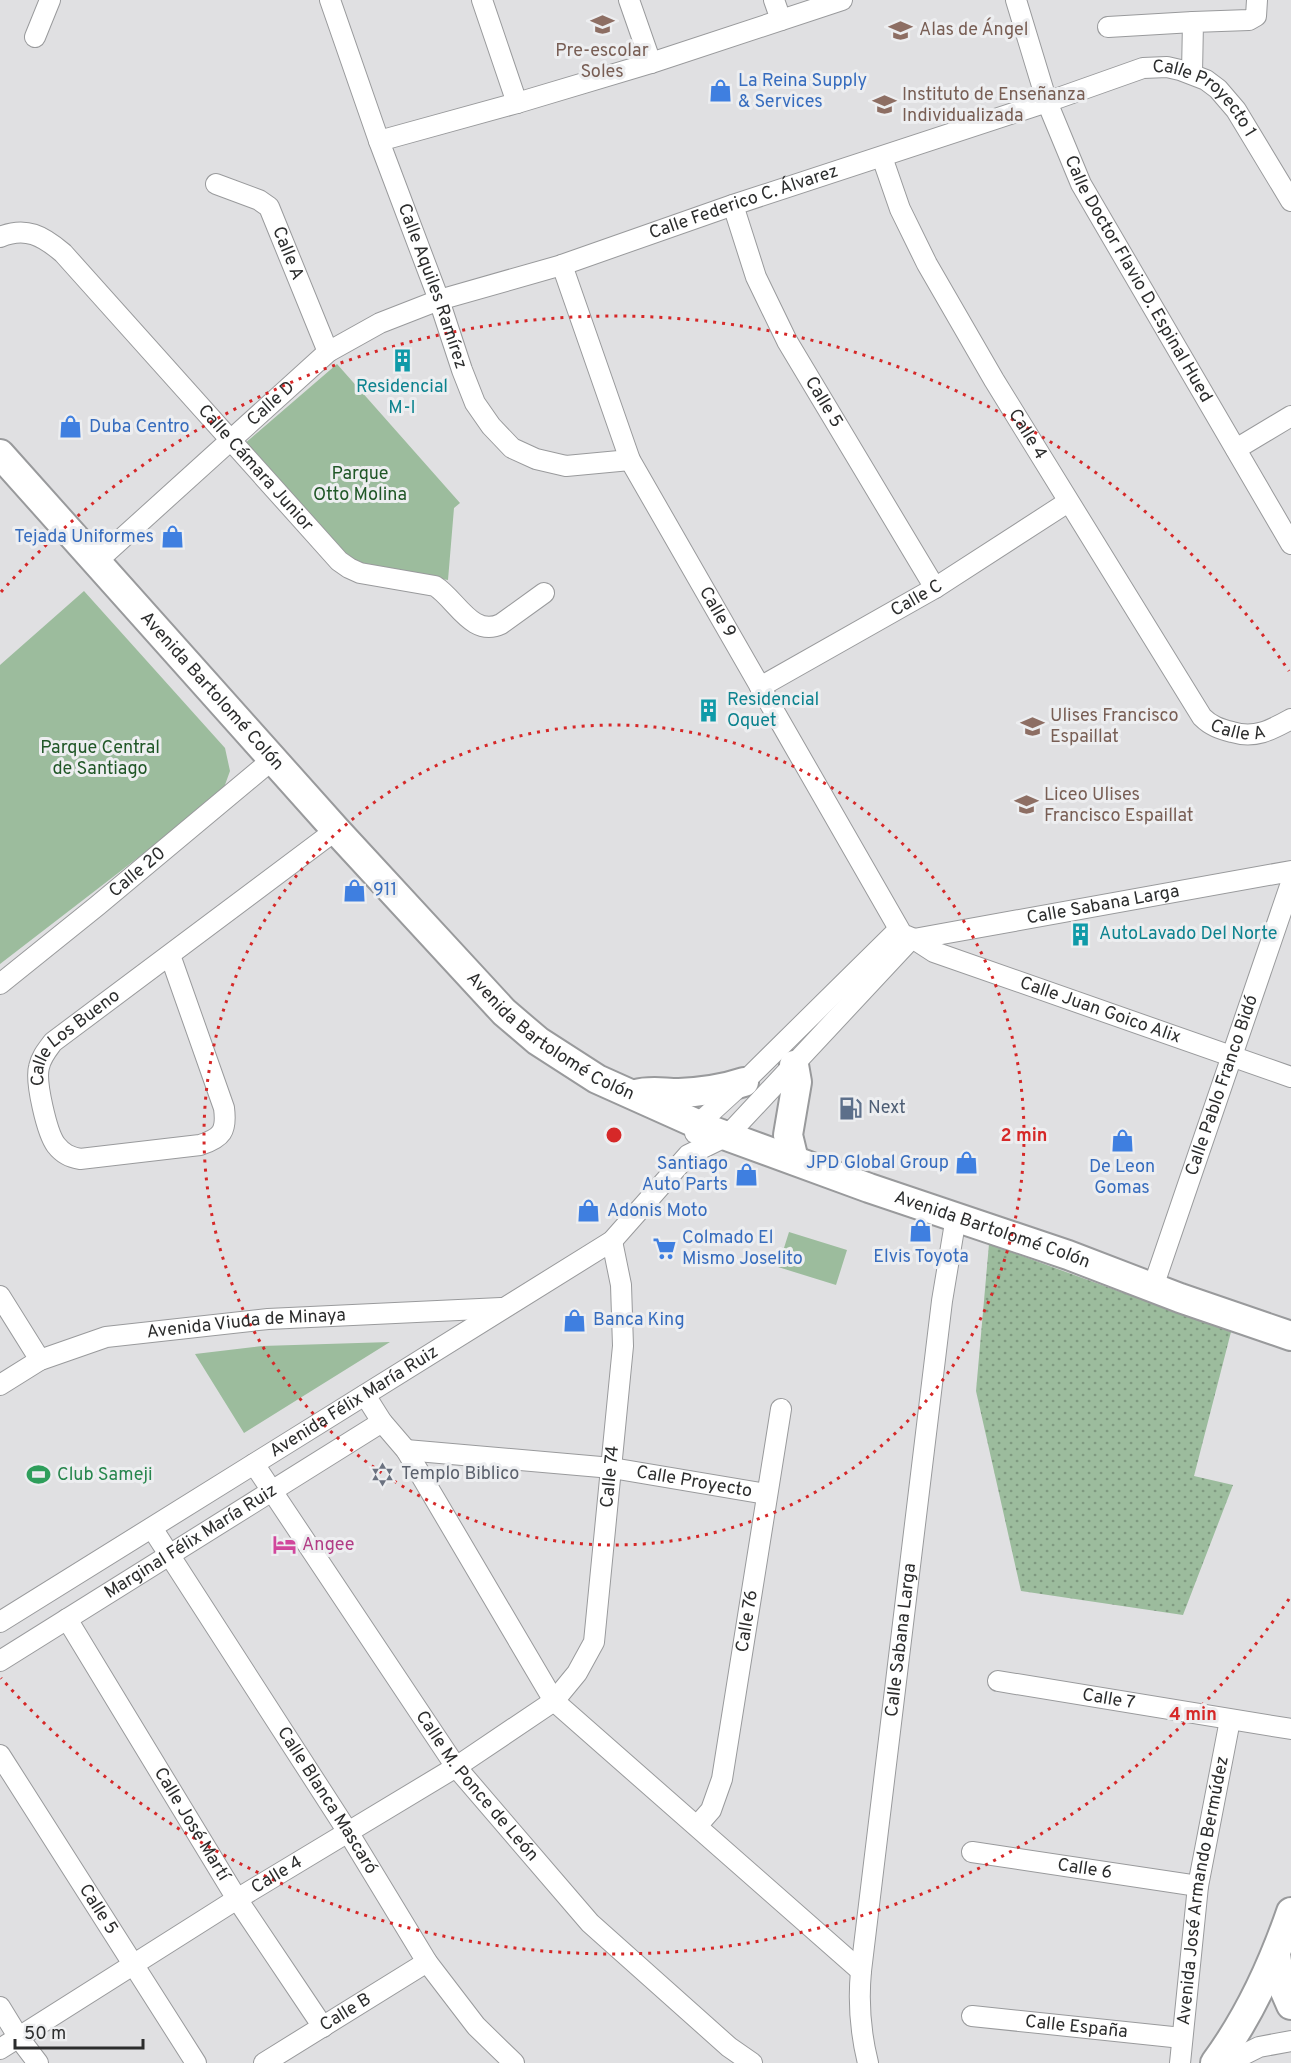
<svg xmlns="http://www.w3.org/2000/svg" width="1291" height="2063" viewBox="0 0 1291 2063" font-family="Overpass,sans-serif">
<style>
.grass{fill:url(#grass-dots)}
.green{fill:#9cbc9d}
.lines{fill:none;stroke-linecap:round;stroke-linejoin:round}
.street-casing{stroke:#999a9c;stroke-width:22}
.secondary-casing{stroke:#999a9c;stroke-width:32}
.street{stroke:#fff;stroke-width:20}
.secondary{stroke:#fff;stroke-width:28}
.ring{fill:none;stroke:#d62828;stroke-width:3;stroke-dasharray:3 6}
.labels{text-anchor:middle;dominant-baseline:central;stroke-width:6;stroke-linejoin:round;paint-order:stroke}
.education-label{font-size:18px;fill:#785e54;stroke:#edeef0;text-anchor:start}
.shop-label{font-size:18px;fill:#366cbe;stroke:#edeef0;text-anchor:start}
.street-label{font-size:18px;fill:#2c2d2d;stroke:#edeef0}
.culture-label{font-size:18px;fill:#0d838f;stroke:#edeef0;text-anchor:start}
.park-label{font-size:18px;fill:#205727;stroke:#edeef0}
.service-label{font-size:18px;fill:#4e5e75;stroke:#edeef0;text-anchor:start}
.worship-label{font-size:18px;fill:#5b616d;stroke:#edeef0;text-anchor:start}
.leisure-label{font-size:18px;fill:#27864d;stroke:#edeef0;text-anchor:start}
.hotel-label{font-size:18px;fill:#b23c85;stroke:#edeef0;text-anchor:start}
.centre{fill:#d62828;stroke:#edeef0;stroke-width:3}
.ring-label{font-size:18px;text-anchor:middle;font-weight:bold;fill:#d62828;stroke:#edeef0;stroke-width:6;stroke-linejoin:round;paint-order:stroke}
</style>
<defs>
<pattern id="grass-dots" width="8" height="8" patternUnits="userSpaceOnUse" patternTransform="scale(1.5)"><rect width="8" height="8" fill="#9cbc9d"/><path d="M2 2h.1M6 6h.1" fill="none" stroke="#7f9980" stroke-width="1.8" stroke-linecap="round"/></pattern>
</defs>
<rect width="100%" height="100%" fill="#e0e0e2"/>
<path class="grass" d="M989,1244L1231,1332L1194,1476L1233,1485L1183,1615L1021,1591L976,1391Z"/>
<path class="green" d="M337,364L460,503L454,508L448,580L353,564L243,445Z
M84,591L225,748L230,771L222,793L0,964V665Z
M789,1232L847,1250L836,1285L778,1267Z
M390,1342L244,1433L195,1354L262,1346Z"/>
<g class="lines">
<defs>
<g id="street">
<path id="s1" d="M330,0L379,141L439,300L462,370L475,403L491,426L512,448L536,459L566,466L630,460"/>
<path d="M482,0L517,103"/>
<path d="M629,0L651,63"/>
<path d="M774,0L781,20"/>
<path id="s2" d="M1016,0L1047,102L1081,184L1291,544"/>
<path d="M1108,27L1193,22"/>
<path d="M35,37L50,0"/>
<path d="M1192,73L1193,22L1249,20L1256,16L1257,0"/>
<path d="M379,141L517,103L651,63L842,0"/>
<path id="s3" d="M882,157L900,209L927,264L994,380L1202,717C1211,726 1220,729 1232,732C1255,739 1271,730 1291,719"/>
<path id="s4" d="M216,184L259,200L269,207L328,352"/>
<path id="s5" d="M733,205L756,277L787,341L935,588"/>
<path id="s6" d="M0,237C26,226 43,236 63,253L339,561L349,568L360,573L435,586C456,599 472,638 501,624L544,593"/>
<path id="s7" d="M562,265L630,460L902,934L914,939L934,952L1291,1077"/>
<path d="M1236,449L1291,416"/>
<path id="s8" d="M96,562L328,352L380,323L439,300L562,265L733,205L1047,102L1143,68L1167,67L1180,70L1206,80L1218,89L1236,110L1291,201"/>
<path id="s9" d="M760,687L935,588L1068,502"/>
<path id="s10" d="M914,939L1291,871"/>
<path id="s11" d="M170,955L224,1108C227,1131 222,1138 200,1145L80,1159C70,1157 63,1154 56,1145C47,1133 35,1082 39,1067C41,1057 47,1050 53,1042L336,830"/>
<path id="s12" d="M0,984L97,906L273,759"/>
<path d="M695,1133L698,1124L744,1082L898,930"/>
<path id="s13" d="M1153,1287L1291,883"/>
<path d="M0,1296L40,1360"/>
<path id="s14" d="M0,1385L40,1360L106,1337L268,1319L501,1308"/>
<path d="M365,1395L382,1422L406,1450L554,1701L861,1971"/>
<path id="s15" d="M406,1450L612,1468L766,1494"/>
<path id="s16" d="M254,1464L456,1767L590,1923L729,2047L752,2063"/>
<path id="s17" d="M152,1528L348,1832L427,1962L476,2026L514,2063"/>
<path id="s18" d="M67,1619L237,1899L323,2027"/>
<path id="s19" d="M0,1622L612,1241L688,1155L727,1136L911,939"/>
<path id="s20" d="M0,1661L382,1422"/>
<path id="s21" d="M998,1681L1291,1729"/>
<path id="s22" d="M0,1755L196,2063"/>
<path id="s23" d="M697,1826L711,1810L722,1779L781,1409"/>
<path id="s24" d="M972,1852L1198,1886"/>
<path d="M0,2007L19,2038L38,2063"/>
<path id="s25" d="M972,2016L1182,2038"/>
<path id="s26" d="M0,2049L237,1899L456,1767L554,1701L577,1673L594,1642L623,1346L621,1285L612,1241"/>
<path id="s27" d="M264,2063L427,1962"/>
<path id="s28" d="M868,2063C860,2031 858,2003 861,1971L942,1301L956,1217"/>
<path id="s29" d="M1180,2063L1198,1886L1230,1720"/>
<path d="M1227,2063L1259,2047L1291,2041"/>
</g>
<g id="secondary">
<path id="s30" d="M0,454L336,830L504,1012L538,1041L597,1079L713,1131L869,1188L1068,1255L1180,1298L1291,1336"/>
<path d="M636,1094C650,1090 664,1093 679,1093C701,1092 723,1089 744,1082"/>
<path d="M794,1160L788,1135L797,1082L794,1065"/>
<path d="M1276,1955L1280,1980L1291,2005"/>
<path d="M1215,2063C1249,2017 1272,1967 1291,1912"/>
</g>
</defs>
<use href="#street" class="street-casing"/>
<use href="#secondary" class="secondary-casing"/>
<use href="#street" class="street"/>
<use href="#secondary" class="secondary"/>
</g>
<g class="ring">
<circle cx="614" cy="1135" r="410"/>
<path d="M1289 1599A819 819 0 0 1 1 1678M1 592A819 819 0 0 1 1289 671"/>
</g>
<defs>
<symbol id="school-bare" viewBox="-9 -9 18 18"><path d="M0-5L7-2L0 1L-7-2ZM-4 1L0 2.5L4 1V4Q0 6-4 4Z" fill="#8d6e63" stroke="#edeef0" stroke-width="2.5" paint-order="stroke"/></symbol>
<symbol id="shop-bare" viewBox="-9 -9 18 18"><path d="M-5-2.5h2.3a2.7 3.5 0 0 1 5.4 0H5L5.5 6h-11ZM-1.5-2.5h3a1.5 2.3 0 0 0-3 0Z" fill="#3f7fe0" stroke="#edeef0" stroke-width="2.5" paint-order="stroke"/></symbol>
<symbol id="building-bare" viewBox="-9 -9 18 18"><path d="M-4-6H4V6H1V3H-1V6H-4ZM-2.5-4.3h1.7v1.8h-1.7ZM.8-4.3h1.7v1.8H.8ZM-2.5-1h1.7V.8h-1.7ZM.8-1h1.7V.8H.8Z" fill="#0f9aa8" stroke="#edeef0" stroke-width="2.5" paint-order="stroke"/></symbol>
<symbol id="fuel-bare" viewBox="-9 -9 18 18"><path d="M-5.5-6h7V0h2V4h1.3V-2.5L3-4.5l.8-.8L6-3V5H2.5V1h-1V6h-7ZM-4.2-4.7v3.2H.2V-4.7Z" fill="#5c6f8a" stroke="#edeef0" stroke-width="2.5" paint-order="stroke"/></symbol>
<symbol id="supermarket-bare" viewBox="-9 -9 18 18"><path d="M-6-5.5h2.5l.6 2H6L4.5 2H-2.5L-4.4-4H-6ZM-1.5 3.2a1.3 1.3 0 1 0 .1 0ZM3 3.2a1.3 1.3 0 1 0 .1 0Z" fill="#3f7fe0" stroke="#edeef0" stroke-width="2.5" paint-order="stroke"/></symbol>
<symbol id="synagogue-bare" viewBox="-9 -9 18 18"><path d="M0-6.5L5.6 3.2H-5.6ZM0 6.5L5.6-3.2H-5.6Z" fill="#6b7280" stroke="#edeef0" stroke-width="2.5" paint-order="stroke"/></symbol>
<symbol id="stadium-bare" viewBox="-9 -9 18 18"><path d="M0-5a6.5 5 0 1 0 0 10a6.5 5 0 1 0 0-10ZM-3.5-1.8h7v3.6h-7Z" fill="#2e9e5b" stroke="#edeef0" stroke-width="2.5" paint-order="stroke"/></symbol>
<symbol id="hotel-bare" viewBox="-9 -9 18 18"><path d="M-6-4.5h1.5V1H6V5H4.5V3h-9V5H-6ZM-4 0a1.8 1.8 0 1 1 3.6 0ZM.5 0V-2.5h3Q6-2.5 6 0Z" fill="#d1479c" stroke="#edeef0" stroke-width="2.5" paint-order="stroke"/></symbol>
</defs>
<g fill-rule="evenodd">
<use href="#school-bare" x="586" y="8" width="33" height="33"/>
<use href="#school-bare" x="884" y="14" width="33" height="33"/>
<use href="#shop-bare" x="704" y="74" width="33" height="33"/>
<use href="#school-bare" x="868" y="88" width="33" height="33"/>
<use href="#building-bare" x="386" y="344" width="33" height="33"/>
<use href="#shop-bare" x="54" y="410" width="33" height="33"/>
<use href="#shop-bare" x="156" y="520" width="33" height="33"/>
<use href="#building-bare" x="692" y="694" width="33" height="33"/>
<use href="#school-bare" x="1016" y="710" width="33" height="33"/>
<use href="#school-bare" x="1010" y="788" width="33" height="33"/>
<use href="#shop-bare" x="338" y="874" width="33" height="33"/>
<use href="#building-bare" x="1064" y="918" width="33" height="33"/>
<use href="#fuel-bare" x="834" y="1092" width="33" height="33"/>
<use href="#shop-bare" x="1106" y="1124" width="33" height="33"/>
<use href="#shop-bare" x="950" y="1146" width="33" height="33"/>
<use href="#shop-bare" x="730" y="1158" width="33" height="33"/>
<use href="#shop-bare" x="572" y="1194" width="33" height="33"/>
<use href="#shop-bare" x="904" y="1214" width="33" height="33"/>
<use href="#supermarket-bare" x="648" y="1232" width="33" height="33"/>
<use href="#shop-bare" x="558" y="1304" width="33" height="33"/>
<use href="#synagogue-bare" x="366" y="1458" width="33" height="33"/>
<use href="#stadium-bare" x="22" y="1458" width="33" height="33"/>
<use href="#hotel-bare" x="268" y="1528" width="33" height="33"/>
</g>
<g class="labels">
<g class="education-label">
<text x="919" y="30">Alas de Ángel</text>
<text x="602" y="51" text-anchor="middle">Pre-escolar<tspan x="602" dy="21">Soles</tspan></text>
<text x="902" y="95">Instituto de Enseñanza<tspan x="902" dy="21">Individualizada</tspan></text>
<text x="1050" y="716">Ulises Francisco<tspan x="1050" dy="21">Espaillat</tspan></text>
<text x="1044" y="795">Liceo Ulises<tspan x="1044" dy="21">Francisco Espaillat</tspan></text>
</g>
<g class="shop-label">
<text x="738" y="81">La Reina Supply<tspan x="738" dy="21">&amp; Services</tspan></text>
<text x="89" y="427">Duba Centro</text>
<text x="154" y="537" text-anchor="end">Tejada Uniformes</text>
<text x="373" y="890">911</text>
<text x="949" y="1163" text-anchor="end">JPD Global Group</text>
<text x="728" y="1164" text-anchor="end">Santiago<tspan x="728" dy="21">Auto Parts</tspan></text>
<text x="1122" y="1167" text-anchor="middle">De Leon<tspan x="1122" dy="21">Gomas</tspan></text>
<text x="607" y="1211">Adonis Moto</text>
<text x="682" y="1238">Colmado El<tspan x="682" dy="21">Mismo Joselito</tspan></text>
<text x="921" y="1257" text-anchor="middle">Elvis Toyota</text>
<text x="593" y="1320">Banca King</text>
</g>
<g class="street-label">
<text stroke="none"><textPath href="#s8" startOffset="1251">Calle Proyecto 1</textPath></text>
<text stroke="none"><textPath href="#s8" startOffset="756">Calle Federico C. Álvarez</textPath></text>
<text stroke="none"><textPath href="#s4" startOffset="108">Calle A</textPath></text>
<text stroke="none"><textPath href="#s2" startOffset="306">Calle Doctor Flavio D. Espinal Hued</textPath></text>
<text stroke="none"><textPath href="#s1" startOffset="304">Calle Aquiles Ramírez</textPath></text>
<text stroke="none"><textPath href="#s5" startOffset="218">Calle 5</textPath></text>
<text stroke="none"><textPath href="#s8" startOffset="236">Calle D</textPath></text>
<text stroke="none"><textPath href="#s3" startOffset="314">Calle 4</textPath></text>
<text stroke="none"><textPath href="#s6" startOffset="358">Calle Cámara Junior</textPath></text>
<text stroke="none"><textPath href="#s9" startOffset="180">Calle C</textPath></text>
<text stroke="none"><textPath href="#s7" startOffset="382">Calle 9</textPath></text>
<text stroke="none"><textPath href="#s30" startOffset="318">Avenida Bartolomé Colón</textPath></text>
<text stroke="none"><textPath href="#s3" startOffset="686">Calle A</textPath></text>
<text stroke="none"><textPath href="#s12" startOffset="177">Calle 20</textPath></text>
<text stroke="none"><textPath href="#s10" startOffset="192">Calle Sabana Larga</textPath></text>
<text stroke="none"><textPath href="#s7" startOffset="966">Calle Juan Goico Alix</textPath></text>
<text stroke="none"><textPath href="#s30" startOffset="804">Avenida Bartolomé Colón</textPath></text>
<text stroke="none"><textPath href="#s11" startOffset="488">Calle Los Bueno</textPath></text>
<text stroke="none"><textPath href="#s13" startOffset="213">Calle Pablo Franco Bidó</textPath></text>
<text stroke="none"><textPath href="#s30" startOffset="1290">Avenida Bartolomé Colón</textPath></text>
<text stroke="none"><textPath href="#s14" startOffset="258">Avenida Viuda de Minaya</textPath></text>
<text stroke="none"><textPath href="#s19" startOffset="417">Avenida Félix María Ruiz</textPath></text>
<text stroke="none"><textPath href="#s26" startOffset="892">Calle 74</textPath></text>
<text stroke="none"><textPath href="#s15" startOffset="290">Calle Proyecto</textPath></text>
<text stroke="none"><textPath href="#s20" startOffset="225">Marginal Félix María Ruiz</textPath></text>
<text stroke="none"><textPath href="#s23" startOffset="214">Calle 76</textPath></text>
<text stroke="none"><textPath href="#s28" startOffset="426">Calle Sabana Larga</textPath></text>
<text stroke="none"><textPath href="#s21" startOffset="112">Calle 7</textPath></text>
<text stroke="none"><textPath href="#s16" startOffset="392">Calle M. Ponce de León</textPath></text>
<text stroke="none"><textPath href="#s17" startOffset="324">Calle Blanca Mascaró</textPath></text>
<text stroke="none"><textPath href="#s18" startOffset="240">Calle José Martí</textPath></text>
<text stroke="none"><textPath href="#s24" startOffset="114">Calle 6</textPath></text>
<text stroke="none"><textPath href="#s26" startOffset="327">Calle 4</textPath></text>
<text stroke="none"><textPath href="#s29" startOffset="174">Avenida José Armando Bermúdez</textPath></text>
<text stroke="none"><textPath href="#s22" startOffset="183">Calle 5</textPath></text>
<text stroke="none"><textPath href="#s27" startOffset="96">Calle B</textPath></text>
<text stroke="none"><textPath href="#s25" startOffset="105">Calle España</textPath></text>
</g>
<g class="culture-label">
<text x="402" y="387" text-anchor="middle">Residencial<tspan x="402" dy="21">M-I</tspan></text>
<text x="727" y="700">Residencial<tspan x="727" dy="21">Oquet</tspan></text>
<text x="1099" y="934">AutoLavado Del Norte</text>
</g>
<g class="park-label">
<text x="360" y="474">Parque<tspan x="360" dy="21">Otto Molina</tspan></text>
<text x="100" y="748">Parque Central<tspan x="100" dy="21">de Santiago</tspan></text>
</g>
<g class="service-label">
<text x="868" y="1108">Next</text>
</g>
<g class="worship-label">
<text x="401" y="1474">Templo Biblico</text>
</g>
<g class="leisure-label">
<text x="57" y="1475">Club Sameji</text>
</g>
<g class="hotel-label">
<text x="302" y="1545">Angee</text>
</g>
</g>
<circle cx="614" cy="1135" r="9" class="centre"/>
<g class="ring-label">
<text x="1024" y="1141">2 min</text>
<text x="1193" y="1720">4 min</text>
</g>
<path d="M15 2039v9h128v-9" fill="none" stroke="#2c2d2d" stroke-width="3"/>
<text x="24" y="2039" font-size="18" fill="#2c2d2d" stroke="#edeef0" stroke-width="4.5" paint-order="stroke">50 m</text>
</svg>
